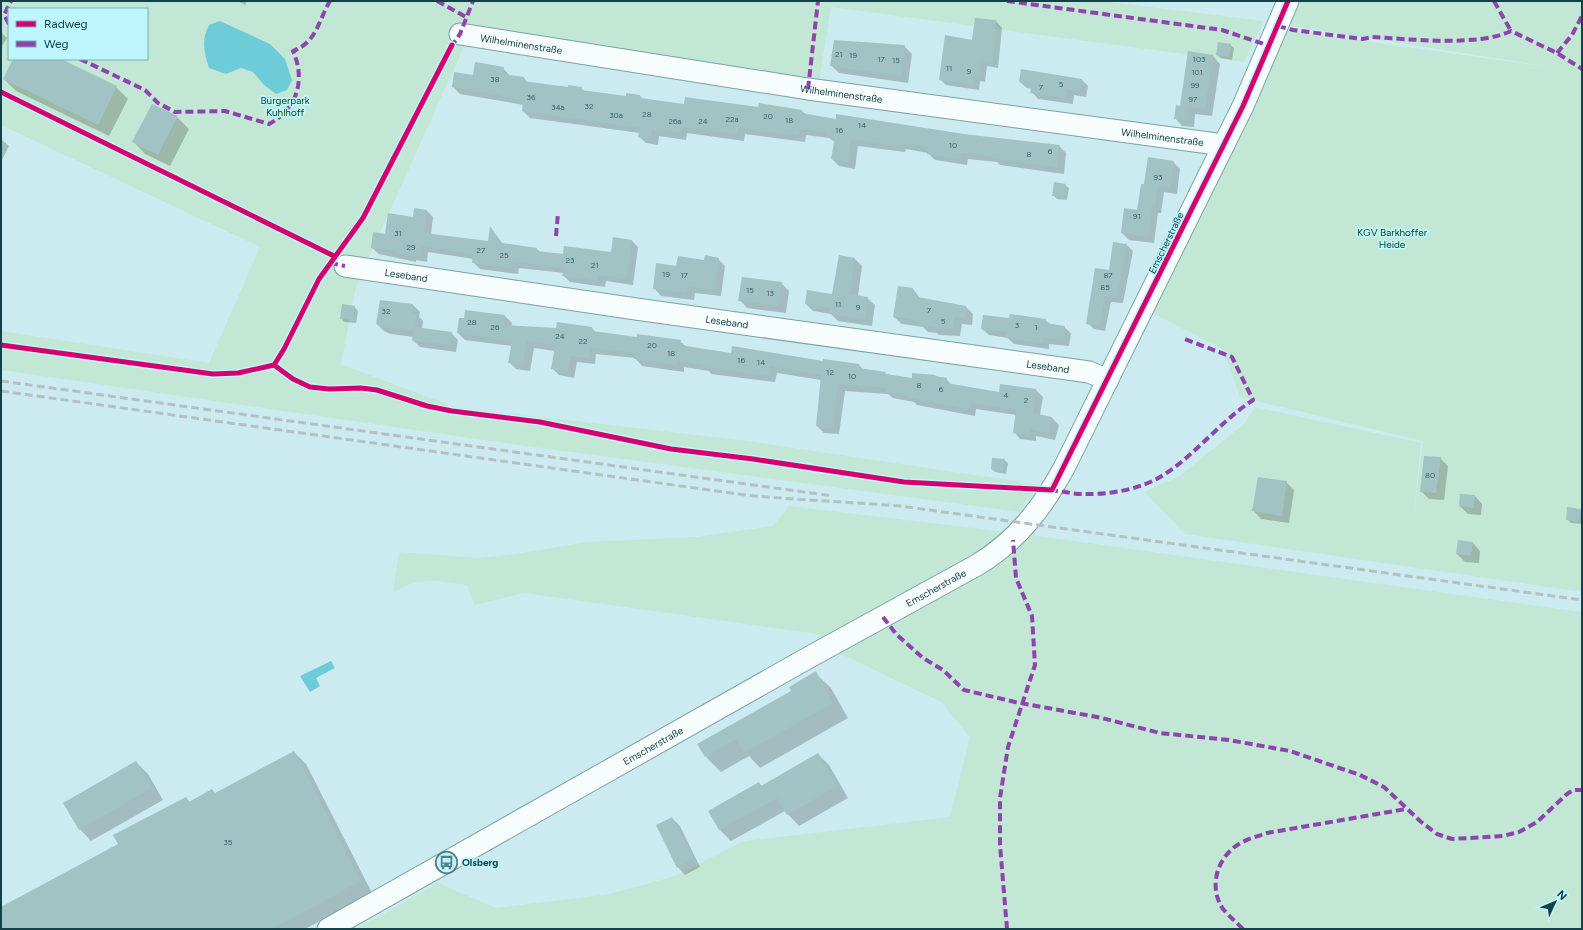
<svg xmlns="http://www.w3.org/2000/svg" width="1583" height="930" viewBox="0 0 1583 930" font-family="Figtree,sans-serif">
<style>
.green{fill:#c2e7d4;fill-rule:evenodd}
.water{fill:#6eccd8}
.shadow{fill:#0003}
.building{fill:#a1c3c3}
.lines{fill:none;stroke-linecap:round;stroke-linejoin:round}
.minor-casing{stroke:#7aa1a6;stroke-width:23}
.minor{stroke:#f7fcfd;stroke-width:21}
.rail{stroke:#b6c0c1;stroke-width:3;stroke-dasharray:8 4;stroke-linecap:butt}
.quiet{stroke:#8e44ad;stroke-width:4;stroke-dasharray:8 4;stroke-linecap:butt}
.cycleway-casing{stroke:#bdf6ff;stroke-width:8}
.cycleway{stroke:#d6006c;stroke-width:5}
.labels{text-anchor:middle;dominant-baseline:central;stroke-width:3.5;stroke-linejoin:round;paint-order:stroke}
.number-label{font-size:8px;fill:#376266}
.street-label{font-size:10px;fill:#144147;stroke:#bdf6ff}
.park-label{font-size:10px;fill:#10411b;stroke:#bdf6ff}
.poi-label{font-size:10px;font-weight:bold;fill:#144147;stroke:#bdf6ff;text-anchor:start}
</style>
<rect width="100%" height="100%" fill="#ccebf0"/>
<path class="green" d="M1,1H1102L1264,21L1244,62L831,7L818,89L471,31L356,286L341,364L454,407L740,440L1041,485L1028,499L1020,512L519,445L1,370V331L209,363L260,247L1,125ZM9,9H147V59H9Z
M1287,1H1582V592L1185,534L1145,492L1180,476L1245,423L1255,407L1421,443L1412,532L1423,441L1240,397L1223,349L1144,309L1278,29L1557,68L1280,24Z
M789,506L999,531L1006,540L825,641L818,634L524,593L474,605L467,585L438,581L414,582L393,593L399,552L479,558L516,554L587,542L696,537L773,526Z
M1024,534L1582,612V929H357L438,883L496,908L610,894L675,876L744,841L950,817L970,737L941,702L835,651Z"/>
<path class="water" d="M220,21L270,44L285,59L292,80L287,90L276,94L264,85L253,72L241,68L226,74L209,68C204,52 201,40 209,25Z
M331,661L335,668L316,678L320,686L310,692L300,676Z"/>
<path class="shadow" d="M238,1H247L245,5Z
M996,21L1002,28L998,68L987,66L985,82L980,81L979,90L946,85L940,79L973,41Z
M1,32L7,38L1,48Z
M1230,45L1234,48L1232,60L1221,58L1217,55Z
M904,46L912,54L908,83L839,73L831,65Z
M1188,53L1213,56L1220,64L1212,116L1195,114L1194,127L1182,126L1175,118L1181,107Z
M14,59H58L116,87L128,99L109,136L16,91L4,79Z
M503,68L510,76L524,78L528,83L569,88H581L584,91L627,97L640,96L643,99L685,105L802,111L806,115L837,120L1059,146L1066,153L1064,174L1000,165L997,162L968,159L967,165L935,160L928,153L906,149L905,152L858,146L855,169L839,166L832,159L835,142L829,138L806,135L805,142L745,134L744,141L687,133L686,140L659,136L658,145L646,143L639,137L640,133L530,118L523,111L524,105L460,94L453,87L474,76Z
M1081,79L1088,86L1086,97L1074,95L1073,104L1038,99L1032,92V89L1027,88L1020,82Z
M177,117L189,129L170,166L145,154L134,142Z
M1,139L9,146L1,162Z
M1173,162L1180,169L1177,194L1164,192L1161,213H1158L1154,243L1129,240L1122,233L1137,211L1145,185Z
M1065,185L1069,188L1067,200L1057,199L1053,195Z
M427,211L433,217L431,235L489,242L491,229L503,244L537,249L540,252L564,255L612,254L631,240L638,247L633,285L606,281L605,287L570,282L563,275L564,273L519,268L518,274L480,269L473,262L474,259L428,252L427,262L416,260V262L379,254L372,248L386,235Z
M1127,245L1133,251L1123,303L1111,302L1105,331L1094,329L1088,323L1110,271Z
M718,259L725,266L721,296L695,293L694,300L661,296L654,288L677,267Z
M855,259L862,266L858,296L867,298L875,305L872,326L838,321L831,314L813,311L806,304L833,295Z
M781,283L789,291L786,313L747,308L740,300Z
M913,289L920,298L966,307L973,314L972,325L962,324L960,336L939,335L937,333L928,332L923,327L902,324L894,317Z
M381,301L413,305L420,312L419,317L423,321L422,329L451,333L458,340L456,352L420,347L413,340L414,337L390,334L384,331L377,324Z
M354,307L358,311L356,323L344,322L341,318Z
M466,311L505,316L512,323L511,327L556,329L592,328L596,333L638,338L680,341L686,347L732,354L859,365L864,370L913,379L935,376L946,379L952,385L1000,393L1036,390L1043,397L1040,415L1052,418L1059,425L1055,440L1036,436V441L1020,439L1014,432L1016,415L976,409L975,416L917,405L914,402L893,398L888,394L845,391L839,434L824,433L817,426L821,380L777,373L775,382L711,374L709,371L684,367V372L642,366L635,358L596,354L595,364L577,362L574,378L559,375L552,368L555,351L534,348L530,371L516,369L509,362L512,346L465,340L458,333L465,319Z
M1010,319L1045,320L1051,325L1064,327L1071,333L1069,346L1049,344V349L1014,344L1008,338L989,335L982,329Z
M1440,458L1448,466L1444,500L1429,499L1421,491Z
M1004,460L1008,463L1006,474L995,472L992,469Z
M1286,482L1294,490L1289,523L1261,519L1254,511Z
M1475,496L1482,504L1481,515L1468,514L1460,506Z
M1580,510L1582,512V524L1571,523L1567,519Z
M1473,543L1480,551L1479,563L1465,562L1457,554Z
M815,673L831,688L848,718L760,768L749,756L721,772L706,757Z
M294,752L306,764L372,893L305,929H1V908L119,845L186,798L190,802L212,790L216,794Z
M818,754L829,765L848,798L799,826L785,811L731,841L720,830L759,783L762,786Z
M136,762L148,774L163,800L91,841L80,829Z
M672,818L680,826L700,867L685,875L678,867Z"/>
<path class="building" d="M975,18L996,20L993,62L981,60L979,76L974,75L973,85L939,80L945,35L972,40Z
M834,40L905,45L901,76L830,66Z
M1218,42L1231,44L1229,57L1216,55Z
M1188,51L1213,55L1205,109L1188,107L1187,120L1174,119L1176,105L1180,106Z
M13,59H61L117,86L98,125L3,79Z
M475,62L504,67L503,74L524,77L523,81L568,87V85L582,87L581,90L626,96V93L640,95V98L684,104L685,97L758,107L759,103L802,110V113L836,119V114L964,134L1060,145L1057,168L992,158V156L961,153L960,159L927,154L928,147L899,143V146L851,139L848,162L831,159L835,137L825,135V132L800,129L799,136L738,128L737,134L681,127L680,133L652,129L651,139L638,137L640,128L522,111L523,100L452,87L454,72L473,75Z
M1021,69L1082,79L1080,91L1067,89L1066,98L1030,93L1032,84L1019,82Z
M152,104L178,116L158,155L132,142Z
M1148,157L1174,161L1170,188L1158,186L1155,207H1152L1148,237L1121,233L1124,208L1137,210L1141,184H1144Z
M1054,182L1066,184L1064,197L1052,196Z
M414,208L427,210L424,233L488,241L490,226L502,243L537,248V251L563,254L564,246L611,252L613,237L632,240L626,279L599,275L598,281L562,276L564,268L513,262L512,268L472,263L473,254L422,246L421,256L397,254L398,252L388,250L371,248L373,232L385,234L388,213L413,217Z
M1113,242L1127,244L1117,298L1105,296L1099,326L1086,324L1095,268L1109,270Z
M705,255L719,258L714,290L688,286L687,293L653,289L656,263L676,266L678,256L704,260Z
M839,255L855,258L850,294L868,297L865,319L829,314L830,308L805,304L807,290L832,294Z
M742,277L782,282L778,306L738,301Z
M898,286L913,288L912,296L966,306L965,318L955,317L953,329L942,327V329L919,324L920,321L893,317Z
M380,300L413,304L412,313L417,314L415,327L452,332L450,345L412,341L413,331L383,327L376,324Z
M342,304L355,306L353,320L340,319Z
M465,310L505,315L504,325L556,328L557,322L592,327V331L637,337V334L681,340L680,345L731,353L732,346L823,361V359L859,364V368L886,372L885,374L912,378V373L936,375L935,376L947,378L946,383L999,392L1000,384L1036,389L1033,413L1052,417L1049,433L1030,429L1029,435L1013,433L1016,410L970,403L968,409L909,398V396L885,392L886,388L838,384L832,428L816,426L821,375L770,366L769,376L703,367V365L678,361L677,365L634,359L635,353L590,348L588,358L570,356L568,372L551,369L555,345L527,341L523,365L508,363L512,341L457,333L459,318H464Z
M1010,314L1046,319L1045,323L1065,326L1063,340L1043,338L1042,343L1006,338L1007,332L981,329L983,315L1009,318Z
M1424,456L1441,457L1436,493L1420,492Z
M992,458L1005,459L1003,471L991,469Z
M1258,477L1287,481L1282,516L1252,511Z
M1460,494L1475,495L1474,508L1459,506Z
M1567,507L1581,509L1579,522L1566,520Z
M1458,540L1473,542L1471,556L1456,554Z
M816,671L833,703L744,753L736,739L705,757L697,744L791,691L789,687Z
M294,751L361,881L272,929H1V907L118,844L113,835L186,797L189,802L212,789L215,793Z
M818,753L837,786L787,815L777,798L719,830L708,811L759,782L761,786Z
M136,761L152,788L79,830L63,803Z
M672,817L693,859L677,868L656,825Z"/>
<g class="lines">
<defs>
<g id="minor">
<path id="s1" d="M460,34L808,89L1224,145"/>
<path id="s2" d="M345,266L636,309L1089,372L1108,380"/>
<path id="s3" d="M328,929L806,659L977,565C1017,541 1042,508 1064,468L1243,106L1288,1"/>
</g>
</defs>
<use href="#minor" class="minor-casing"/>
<use href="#minor" class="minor"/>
<path class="rail" d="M1,381L833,496
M1,391L745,495C797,500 848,502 900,506L1582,600"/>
<path class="quiet" d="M437,1L466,17
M1007,1L1222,30L1270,46
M1494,1L1511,31
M9,24L4,15L11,1
M1278,26L1293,30L1363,39L1372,37C1409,39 1478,47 1511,31L1557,53L1582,69
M451,47L460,34L473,1
M1557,53L1572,35L1582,16
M80,59L145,90L158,103L175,112L225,111L269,124C297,109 306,80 293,51C317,42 318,21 330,1
M808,89L818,1
M556,236L558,213
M330,263L345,266
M1050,490C1061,491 1072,494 1083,494C1109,495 1143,489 1165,474C1197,453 1221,421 1253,400L1232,357L1182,338
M883,617L896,634L923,658L943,670L964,690L1015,702L1102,718L1160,733L1229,740L1290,751L1360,775L1384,787L1420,821L1437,834L1452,839L1503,836L1519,832L1537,822L1567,794L1573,790H1582
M1007,929L1000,845V798L1008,747L1035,665L1032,616L1016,578L1013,540
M1243,929C1236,922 1229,916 1223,909C1210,890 1215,865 1231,850C1240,841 1255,837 1267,833L1406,809"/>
<defs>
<path id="cycleway" d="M1,92L334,256
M1,345L213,374L238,373L274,365L293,379L310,387L329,389L361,388L377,390L427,406L452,411L540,422L671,449L753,459L904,482L1052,490L1243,106L1288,1
M274,365L284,349L319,279L363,218L452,45"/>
</defs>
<use href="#cycleway" class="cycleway-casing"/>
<use href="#cycleway" class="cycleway"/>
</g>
<defs>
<symbol id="bus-ring" viewBox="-11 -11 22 22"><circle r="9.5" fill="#bdf6ff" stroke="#547c82" stroke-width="1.5"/><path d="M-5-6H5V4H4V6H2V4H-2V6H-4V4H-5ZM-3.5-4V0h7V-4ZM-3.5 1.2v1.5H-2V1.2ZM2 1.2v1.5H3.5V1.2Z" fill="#547c82"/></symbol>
</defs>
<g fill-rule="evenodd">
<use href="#bus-ring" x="434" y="850" width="25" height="25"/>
</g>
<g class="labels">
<g class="number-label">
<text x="839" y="54">21</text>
<text x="853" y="55">19</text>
<text x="881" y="59">17</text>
<text x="1199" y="59">103</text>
<text x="896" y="60">15</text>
<text x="949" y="68">11</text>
<text x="969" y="71">9</text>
<text x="1197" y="72">101</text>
<text x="495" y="79">38</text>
<text x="1061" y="84">5</text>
<text x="1195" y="85">99</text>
<text x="1041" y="87">7</text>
<text x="531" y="97">36</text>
<text x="1193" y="99">97</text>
<text x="589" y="106">32</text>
<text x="558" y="107">34a</text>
<text x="647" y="114">28</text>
<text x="616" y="115">30a</text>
<text x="768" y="116">20</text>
<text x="732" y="119">22a</text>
<text x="789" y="120">18</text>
<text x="675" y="121">26a</text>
<text x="703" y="121">24</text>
<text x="862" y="125">14</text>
<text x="839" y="130">16</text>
<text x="953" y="145">10</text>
<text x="1050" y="151">6</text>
<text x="1029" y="154">8</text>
<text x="1158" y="177">93</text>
<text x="1137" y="216">91</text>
<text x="398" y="233">31</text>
<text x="411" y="247">29</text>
<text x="481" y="250">27</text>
<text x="504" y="255">25</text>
<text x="570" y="260">23</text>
<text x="595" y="265">21</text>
<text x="666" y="274">19</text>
<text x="684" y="275">17</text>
<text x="1108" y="275">87</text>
<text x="1105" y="287">85</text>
<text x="750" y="290">15</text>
<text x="770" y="293">13</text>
<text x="838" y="304">11</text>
<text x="858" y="307">9</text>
<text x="929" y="310">7</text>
<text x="386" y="311">32</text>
<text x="943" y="321">5</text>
<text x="472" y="322">28</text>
<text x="1017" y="325">3</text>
<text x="495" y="327">26</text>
<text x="1036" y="327">1</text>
<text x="560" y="336">24</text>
<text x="583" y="341">22</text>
<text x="652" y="345">20</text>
<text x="671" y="353">18</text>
<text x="741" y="360">16</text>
<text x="761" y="362">14</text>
<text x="830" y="372">12</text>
<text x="852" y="376">10</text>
<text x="919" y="385">8</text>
<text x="941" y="389">6</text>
<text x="1006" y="395">4</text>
<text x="1026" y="400">2</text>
<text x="1430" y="475">80</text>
<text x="228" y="842">35</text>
</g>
<g class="street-label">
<text stroke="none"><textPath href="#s1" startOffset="62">Wilhelminenstraße</textPath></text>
<text stroke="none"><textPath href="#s1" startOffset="386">Wilhelminenstraße</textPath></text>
<text stroke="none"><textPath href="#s1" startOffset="710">Wilhelminenstraße</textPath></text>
<text transform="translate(1166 243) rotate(-64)">Emscherstraße</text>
<text stroke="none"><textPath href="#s2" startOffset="62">Leseband</textPath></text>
<text stroke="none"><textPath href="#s2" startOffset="386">Leseband</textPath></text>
<text stroke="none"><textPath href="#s2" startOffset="710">Leseband</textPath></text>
<text stroke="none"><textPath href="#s3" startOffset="697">Emscherstraße</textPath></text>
<text stroke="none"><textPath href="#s3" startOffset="373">Emscherstraße</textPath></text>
</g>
<g class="park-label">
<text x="285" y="100">Bürgerpark<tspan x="285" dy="12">Kuhlhoff</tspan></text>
<text x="1392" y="232">KGV Barkhoffer<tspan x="1392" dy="12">Heide</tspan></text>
</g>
<g class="poi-label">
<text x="462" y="862">Olsberg</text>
</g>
</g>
<rect width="1583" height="930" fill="none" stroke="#144147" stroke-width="4"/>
<rect x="8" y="8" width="140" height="52" fill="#bdf6ff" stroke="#79aeb5"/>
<rect x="16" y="21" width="20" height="6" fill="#d6006c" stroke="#79aeb5"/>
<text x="44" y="28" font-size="12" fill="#144147">Radweg</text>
<rect x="16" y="41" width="20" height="6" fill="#8e44ad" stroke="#79aeb5"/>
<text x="44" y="48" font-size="12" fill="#144147">Weg</text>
<g transform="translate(1555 902) rotate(46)" stroke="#bdf6ff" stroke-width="3" paint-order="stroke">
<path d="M0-3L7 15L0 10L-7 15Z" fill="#144147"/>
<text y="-6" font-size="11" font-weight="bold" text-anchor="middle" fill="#144147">N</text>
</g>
</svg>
